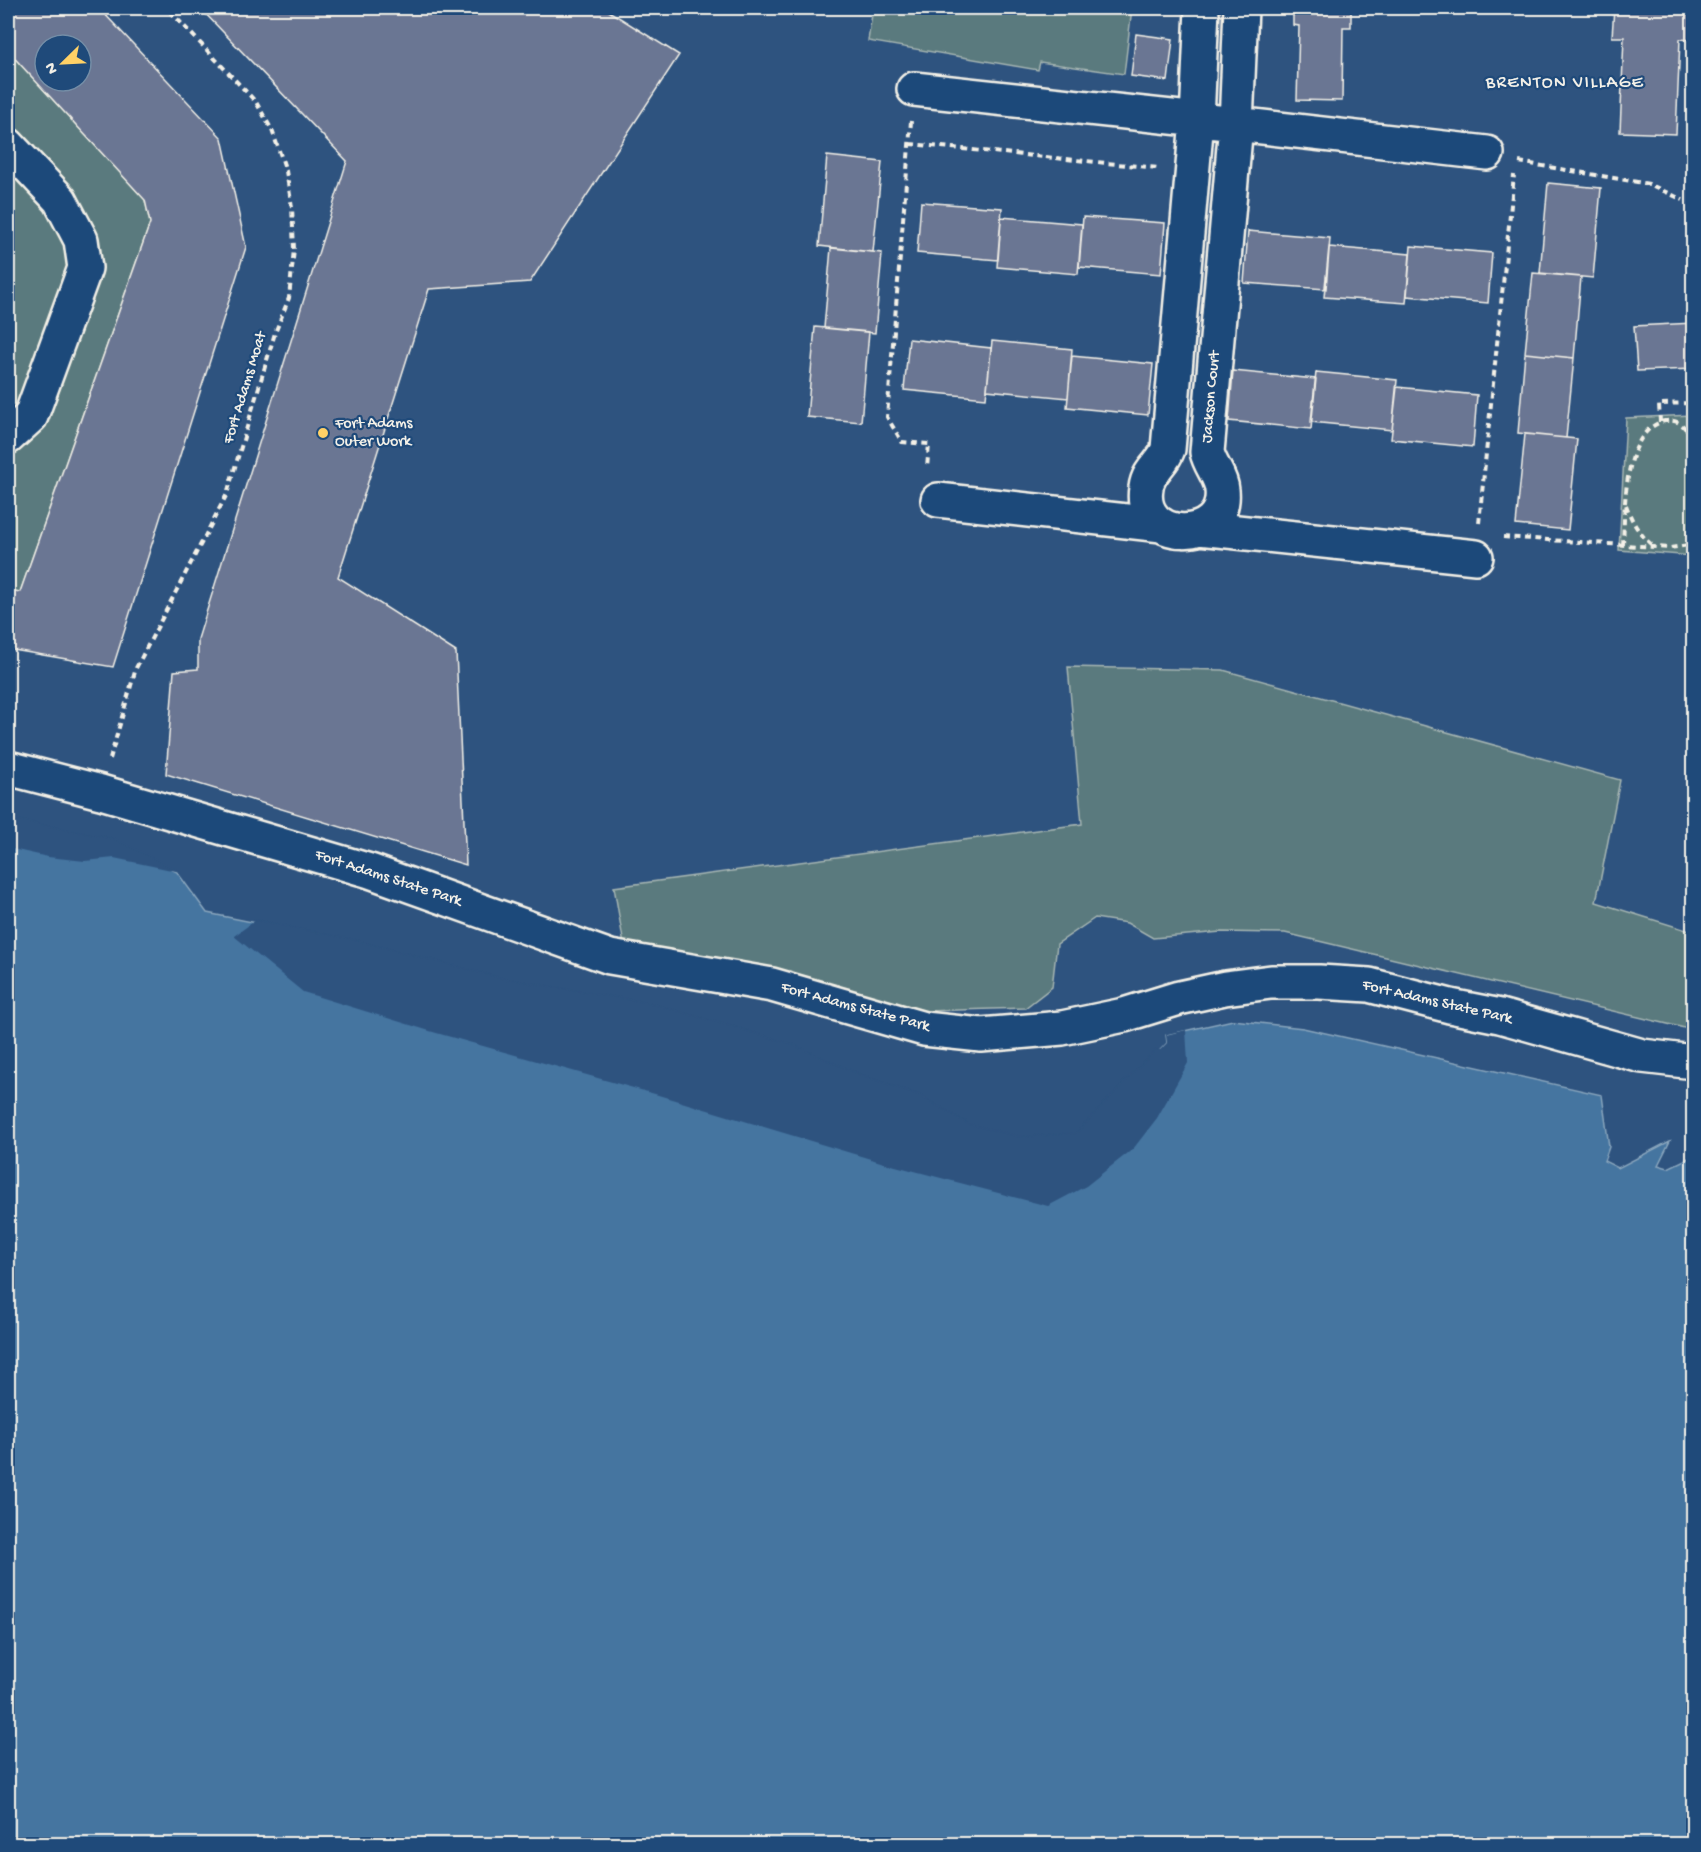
<svg xmlns="http://www.w3.org/2000/svg" width="1701" height="1852" viewBox="0 0 1701 1852" font-family="'Gochi Hand',sans-serif">
<style>
.green{fill:#5a7a7e;stroke:#a7b6b3;stroke-width:1.5}
.water{fill:#4474a0;stroke:#8aa6bd;stroke-width:1.5}
.pier{fill:#2e537f}
.building{fill:#6b7693;stroke:#f4f1e8;stroke-width:1.5;fill-rule:evenodd}
.lines{fill:none;stroke-linecap:round;stroke-linejoin:round}
.minor-casing{stroke:#f4f1e8;stroke-width:38}
.path{stroke:#f4f1e8;stroke-width:4;stroke-dasharray:6 4.5;stroke-linecap:butt}
.minor{stroke:#1f4a7a;stroke-width:33}
.poi-dot{fill:#ffd166;stroke:#1f4a7a;stroke-width:2}
.labels{text-anchor:middle;dominant-baseline:central;stroke-width:4.5;stroke-linejoin:round;paint-order:stroke}
.street-label{font-size:16px;fill:#f4f1e8;stroke:#1f4a7a}
.poi-label{font-size:16px;fill:#f4f1e8;stroke:#1f4a7a;text-anchor:start}
.neighbourhood-label{font-size:18px;letter-spacing:1.5px;fill:#f4f1e8;stroke:#1f4a7a}
</style>
<rect width="100%" height="100%" fill="#2e537f"/>
<filter id="ink" filterUnits="userSpaceOnUse"><feTurbulence type="fractalNoise" baseFrequency=".0167" numOctaves="2"/><feDisplacementMap in="SourceGraphic" scale="12" xChannelSelector="R" yChannelSelector="G"/><feConvolveMatrix kernelMatrix="1 2 1 2 8 2 1 2 1" color-interpolation-filters="sRGB"/></filter>
<g filter="url(#ink)">
<path class="green" d="M873,8H1132L1124,74L1040,62L1038,70L868,41Z
M8,51L145,200L150,223L20,592L8,590Z
M1693,415V556L1619,550L1626,418Z
M1068,667L1223,670L1620,780L1596,902L1693,932V1030L1285,933L1221,932L1153,938L1127,923L1095,918L1057,944L1052,987L1025,1008L891,1012L624,945L614,887L1082,824Z"/>
<path class="water" d="M8,821L114,842L177,872L207,913L277,927L968,1127L1021,1141L1077,1136L1167,1043L1166,1035L1233,1020L1303,1028L1602,1095L1609,1147L1604,1161L1618,1168L1670,1141L1658,1165L1668,1168L1693,1156V1844H8Z"/>
<path class="pier" d="M8,818L115,839L181,872L114,858L85,861L48,857L8,848Z
M256,920L355,940L501,978L650,1003L720,1023L789,1043L859,1074L919,1095L969,1124L1021,1137L1076,1133L1156,1049L1160,1050L1167,1043L1166,1035L1186,1030L1188,1063L1157,1118L1133,1149L1086,1186L1048,1206L884,1163L655,1094L433,1032L303,992L234,936Z"/>
<path class="building" d="M8,8H99L222,138L246,247L113,667L8,649V590L20,592L150,223L145,200L8,51ZM45,45H81V81H45Z
M200,8H604L679,55L530,282L429,289L338,577L456,652L466,865L166,774L174,671L198,669V639L347,161Z
M1293,8H1365V9H1351V27H1343L1342,101L1297,100L1299,26L1293,25Z
M1614,8H1692L1691,40L1680,39L1676,134L1620,132L1624,37H1612Z
M1136,34L1173,39L1168,81L1131,76Z
M827,156L882,162L873,252L819,246Z
M1548,183L1601,188L1593,278L1540,273Z
M921,202L1002,208L998,260L917,253Z
M1001,217L1082,224L1078,274L997,267Z
M1083,217L1165,223L1161,274L1079,267Z
M1248,231L1330,238L1326,289L1244,283Z
M1411,246L1492,253L1488,303L1407,296Z
M1329,247L1410,254L1406,303L1324,297Z
M831,248L882,253L875,333L824,328Z
M1533,273L1581,277L1574,358L1525,353Z
M1694,323V369L1637,371L1634,326Z
M815,327L869,332L861,422L807,417Z
M909,339L991,348L986,398L904,390Z
M992,341L1072,349L1068,398L987,390Z
M1525,353L1574,358L1566,438L1518,433Z
M1072,356L1153,364L1148,415L1067,407Z
M1233,371L1316,379L1311,429L1229,421Z
M1316,372L1397,380L1392,430L1311,422Z
M1397,387L1477,395L1473,447L1391,439Z
M1525,434L1577,439L1568,530L1516,525Z"/>
<g class="lines">
<defs>
<path id="minor" d="M1202,8L1197,120L1168,449C1163,464 1148,470 1146,488C1137,544 1228,545 1222,490C1221,476 1210,466 1207,452L1236,124L1241,8
M914,89L1236,124L1487,153
M8,145L60,200L81,240L85,268L31,416L8,437
M938,500L1162,525
M1199,528L1476,557
M8,768L101,792L370,871L610,957L772,985L924,1029L981,1035L1062,1028L1124,1015L1179,998L1225,988L1271,982H1319L1369,985L1450,1006L1500,1016L1642,1056L1694,1062"/>
</defs>
<use href="#minor" class="minor-casing"/>
<path class="path" d="M911,121L887,417L902,442L929,444L927,468
M910,144L1159,168
M1519,162L1649,184L1683,200
M1660,422L1659,404L1694,403
M1626,505C1632,522 1639,534 1653,546
M1479,523L1514,175
M1503,537L1670,548L1688,545L1694,542
M1623,545C1625,511 1622,430 1665,421C1683,418 1688,432 1694,445
M110,759L136,668L227,494L275,333L289,298L294,249L292,207L286,171L272,130L256,102L167,8"/>
<use href="#minor" class="minor"/>
</g>
</g>
<circle class="poi-dot" cx="323" cy="433" r="6"/>
<g class="labels">
<g class="street-label">
<text transform="translate(246 388) rotate(-73)">Fort Adams Moat</text>
<text transform="translate(1212 397) rotate(-85)">Jackson Court</text>
<text transform="translate(388 879) rotate(18)">Fort Adams State Park</text>
<text transform="translate(1437 1003) rotate(13)">Fort Adams State Park</text>
<text transform="translate(855 1008) rotate(15)">Fort Adams State Park</text>
</g>
<g class="poi-label">
<text x="335" y="424">Fort Adams<tspan x="335" dy="18">Outer Work</tspan></text>
</g>
<g class="neighbourhood-label">
<text x="1565" y="83">BRENTON VILLAGE</text>
</g>
</g>
<rect width="1701" height="1852" fill="none" stroke="#1f4a7a" stroke-width="30"/>
<rect x="15" y="15" width="1671" height="1822" fill="none" stroke="#f4f1e8" stroke-width="2" filter="url(#ink)"/>
<g transform="translate(63 63) rotate(246)"><circle r="28" fill="#1f4a7a" stroke="#748da6" stroke-width="1.5"/>
<path d="M0-4.5L10 22L0 15L-10 22Z" fill="#ffd166"/>
<text y="-9" font-size="16" font-weight="bold" text-anchor="middle" fill="#f4f1e8">N</text>
</g>
</svg>
